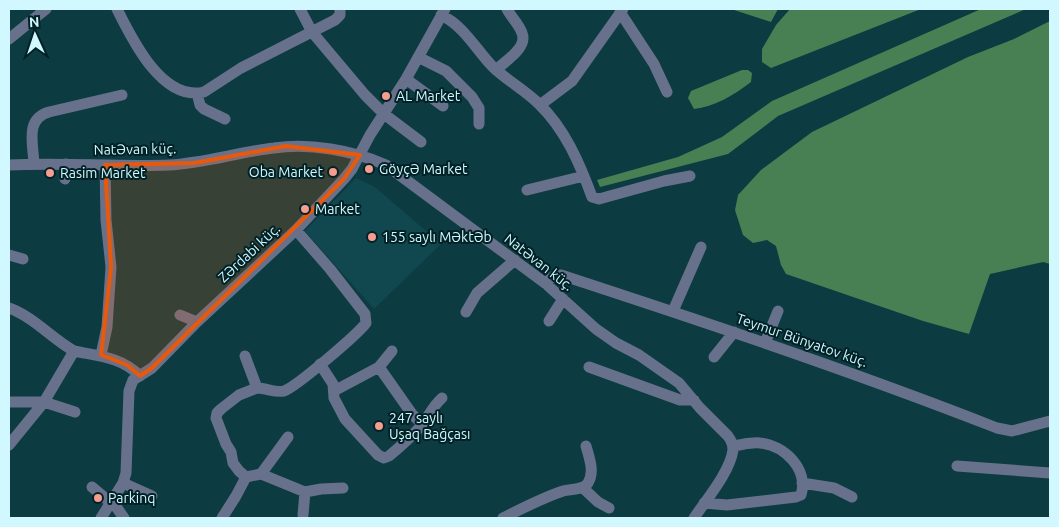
<svg xmlns="http://www.w3.org/2000/svg" width="1059" height="527" viewBox="0 0 1059 527" font-family="Ubuntu,sans-serif">
<style>
.built{fill:#114850}
.water{fill:#488053}
.lines{fill:none;stroke-linecap:round;stroke-linejoin:round}
.minor{stroke:#68718b;stroke-width:11}
.marked{fill:#e8590c;fill-opacity:0.2;stroke:#e8590c;stroke-width:4;stroke-linejoin:round}
.poi-dot{fill:#f59d8f;stroke:#002126;stroke-width:2}
.labels{text-anchor:middle;dominant-baseline:central;stroke-width:4;stroke-linejoin:round;paint-order:stroke}
.poi-label{font-size:14px;fill:#d1f8fe;stroke:#002126;text-anchor:start}
.street-label{font-size:14px;fill:#d1f8fe;stroke:#002126}
</style>
<rect width="100%" height="100%" fill="#0c3b41"/>
<path class="built" d="M356,178L375,187L441,244L374,309L305,231Z"/>
<path class="water" d="M731,9H778L771,22Z
M790,9H921L771,68L762,62V49L776,25Z
M981,9H1026L778,116L728,154L600,187L597,180L678,157L722,137L772,101Z
M1050,21V264L1043,262L990,274L969,334L923,321L786,274L781,265L776,246L767,240L753,243L743,235L735,210L738,195L761,170L812,132L968,57L1014,39Z
M742,70H748L752,73L751,82C734,95 714,107 694,109L688,98L691,91Z"/>
<g class="lines">
<path class="minor" d="M117,9C132,39 162,102 204,92L241,68L335,20L340,15V9
M300,9L312,32L365,95L384,114L421,142
M620,12L654,64L667,92
M441,15C464,26 475,48 492,66C506,80 525,90 539,104C565,129 580,164 592,197L599,199L664,181L690,176
M9,39L46,9
M418,57L446,71L472,97L479,108V124
M496,70C505,61 528,48 522,33C519,24 511,17 507,9
M406,79L443,106
M197,93L200,105L204,109L225,119
M540,105L572,81L623,9
M34,164C33,143 25,119 49,112L122,95
M9,165C62,162 115,167 169,165C205,163 238,152 274,148C310,143 352,150 386,165L545,283L596,329L616,343L639,355L679,383L700,408L728,436C731,440 733,445 733,450C730,472 706,500 694,518
M65,179L66,164
M527,190L584,176
M9,255L23,259
M545,283L554,276L561,275C708,323 854,372 997,428L1012,431L1050,421
M9,308C34,317 51,338 74,351L44,402L9,445
M673,311L701,247
M466,312L477,293L515,260
M180,315L197,322
M549,321L563,299
M765,343L778,311
M74,351C98,356 122,357 140,376
M101,355L107,327L111,267L106,220L105,165
M245,356L257,388L239,395L221,409L217,413L216,418L226,444L231,452L233,463L239,471L246,477L261,474L305,492L321,489L343,488
M714,357L734,332
M320,364L333,384L334,398L345,419L378,455L384,458L389,456C400,447 411,437 421,426C429,416 432,407 442,398
M379,367L392,351
M589,367L680,400H694
M257,388C266,388 276,393 284,391C296,387 358,334 366,323L365,314L330,269L296,230
M334,391L379,367L412,414L422,424
M9,402H44L75,412
M957,466L1050,473
M261,474L288,437
M123,483L152,496
M802,483L834,488L852,497
M92,487L117,508L124,518
M583,488L598,502L609,508
M704,503L727,505L796,497L801,495C809,469 784,445 760,443C751,442 741,445 733,446
M303,515L305,492
M101,518L123,483L126,473L129,391L133,380L152,368L197,322L296,230L344,179L352,169L370,135L406,79L445,9
M222,518L236,496L246,477
M503,518C523,508 542,498 563,491C570,489 584,490 588,483C595,472 589,457 586,446"/>
</g>
<path class="marked" d="M286,146L360,155L344,179L152,368L140,376L127,365L101,355L111,267L105,165L194,163Z"/>
<g class="poi-dot">
<circle cx="386" cy="96" r="5"/>
<circle cx="369" cy="169" r="5"/>
<circle cx="333" cy="172" r="5"/>
<circle cx="50" cy="173" r="5"/>
<circle cx="305" cy="209" r="5"/>
<circle cx="372" cy="237" r="5"/>
<circle cx="379" cy="426" r="5"/>
<circle cx="98" cy="498" r="5"/>
</g>
<g class="labels">
<g class="poi-label">
<text x="396" y="96">AL Market</text>
<text x="379" y="169">Göyçə Market</text>
<text x="323" y="172" text-anchor="end">Oba Market</text>
<text x="60" y="173">Rasim Market</text>
<text x="315" y="209">Market</text>
<text x="382" y="237">155 saylı Məktəb</text>
<text x="389" y="418">247 saylı<tspan x="389" dy="16">Uşaq Bağçası</tspan></text>
<text x="108" y="498">Parkinq</text>
</g>
<g class="street-label">
<text transform="translate(135 149) rotate(-1)">Natəvan küç.</text>
<text transform="translate(249 253) rotate(-43)">Zərdabi küç.</text>
<text transform="translate(539 262) rotate(38)">Natəvan küç.</text>
<text transform="translate(802 340) rotate(19)">Teymur Bünyatov küç.</text>
</g>
</g>
<rect width="1059" height="527" fill="none" stroke="#d1f8fe" stroke-width="20"/>
<g transform="translate(35 35) rotate(357)" stroke="#002126" stroke-width="4" paint-order="stroke">
<path d="M0-4L9 19L0 12L-9 19Z" fill="#d1f8fe"/>
<text y="-8" font-size="14" font-weight="bold" text-anchor="middle" fill="#d1f8fe">N</text>
</g>
</svg>
